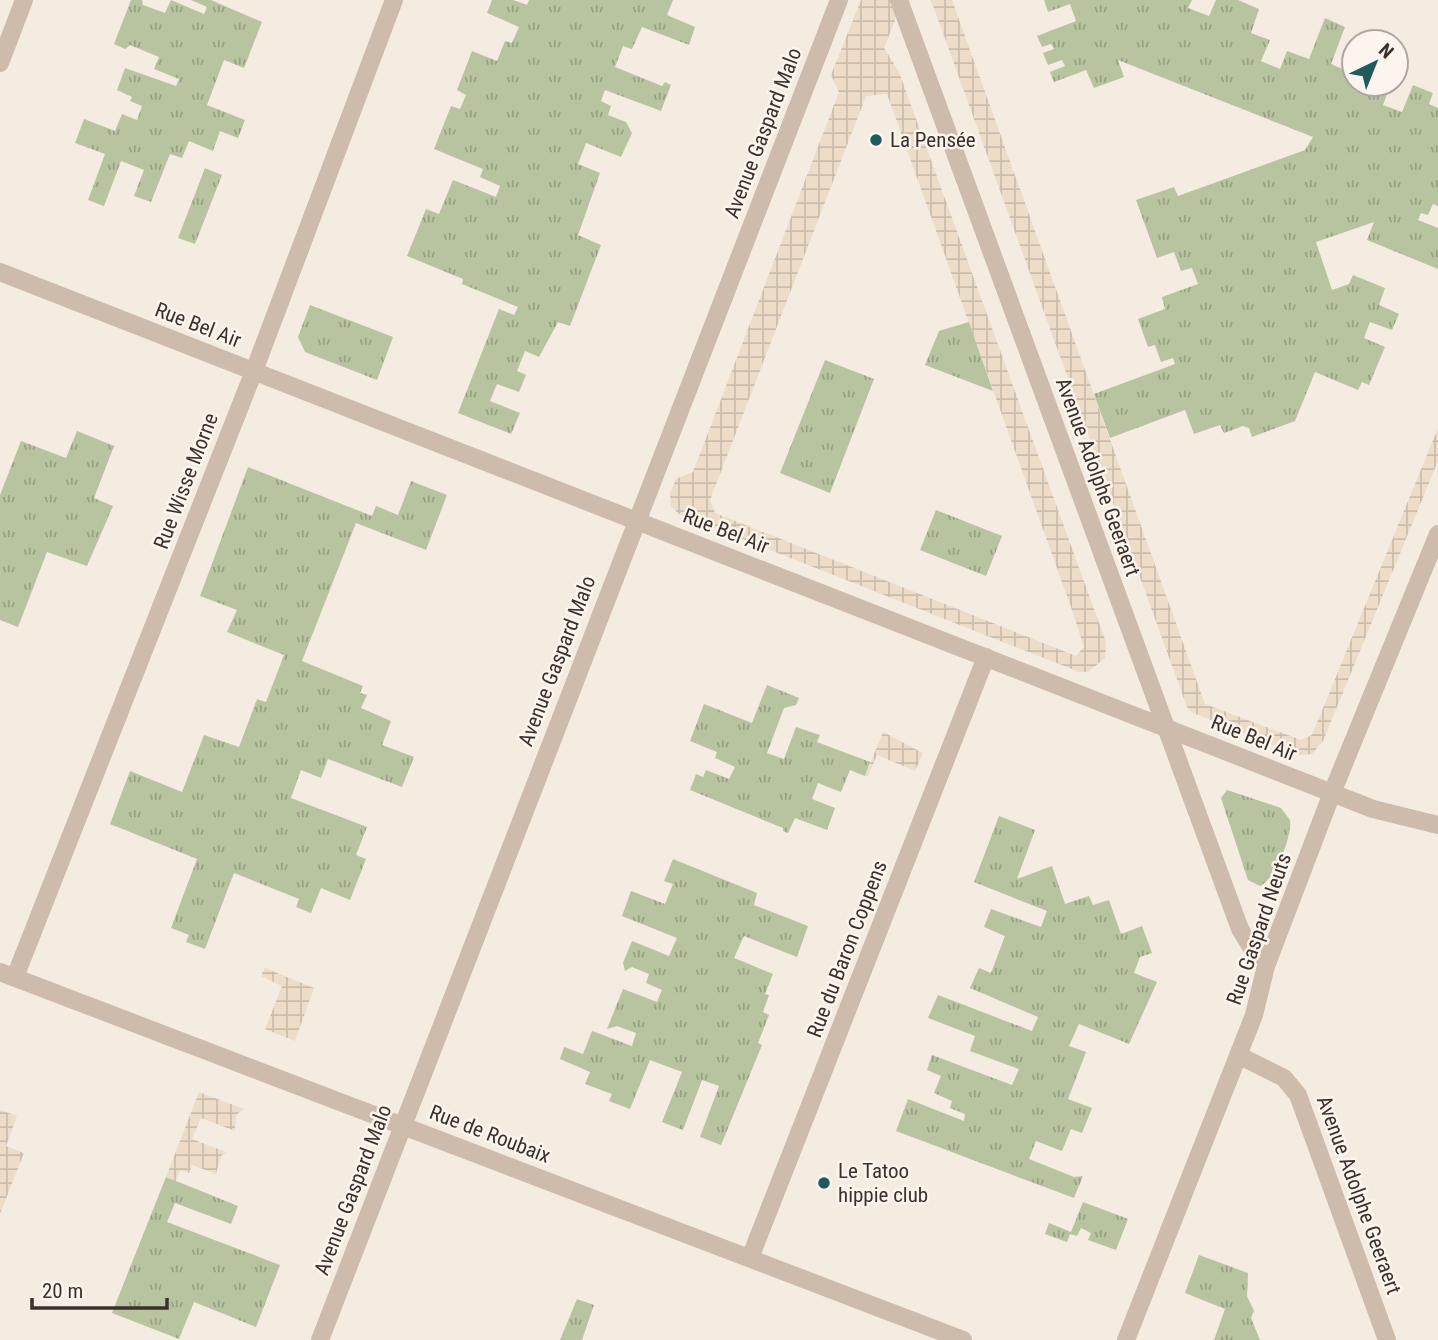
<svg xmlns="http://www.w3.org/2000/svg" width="1438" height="1340" viewBox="0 0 1438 1340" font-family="'Roboto Condensed',sans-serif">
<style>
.grass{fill:url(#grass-tufts)}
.plaza{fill:url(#plaza-grid);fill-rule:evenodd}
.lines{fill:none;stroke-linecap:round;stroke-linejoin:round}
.minor{stroke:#cdbbac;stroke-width:18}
.poi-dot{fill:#1f5a5e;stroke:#fbf5ee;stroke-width:2.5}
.labels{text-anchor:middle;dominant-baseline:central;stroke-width:5;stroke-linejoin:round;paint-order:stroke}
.street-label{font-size:21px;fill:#3b302b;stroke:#fbf5ee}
.poi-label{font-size:21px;fill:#3b302b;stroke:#fbf5ee;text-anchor:start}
</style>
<defs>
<pattern id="grass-tufts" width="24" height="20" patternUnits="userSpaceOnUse" patternTransform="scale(1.75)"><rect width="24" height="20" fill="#b8c4a0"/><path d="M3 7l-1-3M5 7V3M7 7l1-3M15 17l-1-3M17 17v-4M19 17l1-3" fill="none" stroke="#97a083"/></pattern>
<pattern id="plaza-grid" width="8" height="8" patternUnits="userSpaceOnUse" patternTransform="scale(1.75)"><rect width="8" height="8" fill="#ecdcc8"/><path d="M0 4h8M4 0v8" fill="none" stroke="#cbbdac"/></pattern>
</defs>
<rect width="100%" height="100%" fill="#f4ebe1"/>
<path class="grass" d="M131,0H142L143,5L165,13L171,0L204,14L207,7L191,0H211L262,22L244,68L224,60L207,105L245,120L238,138L220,131L213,151L189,141L182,158L170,154L151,202L134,196L144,170L121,161L104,206L88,200L105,154L75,143L84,119L115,131L122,114L137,120L142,106L130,101L132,97L117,90L125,68L176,86L179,79L154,69L159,57L130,45L125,49L114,44Z
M492,0H513L527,5L529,0H673L667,15L695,27L689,45L642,27L632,49L623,46L615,67L662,86L665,82L671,85L661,111L605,90L601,101L611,106L608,115L626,122L632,133L621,157L586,143L578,164L600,173L578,235L601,245L570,326L558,322L539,357L525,351L517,371L526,375L519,392L497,384L490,401L520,413L511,434L458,413L499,309L514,315L518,307L462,284L463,279L407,256L426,209L439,214L453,180L496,197L500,186L480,177L483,169L434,149L451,106L460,109L466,95L457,90L472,51L497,61L505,41L512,43L519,27L487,13Z
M1044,0H1192L1188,8L1209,16L1216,0H1238L1259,9L1251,33L1270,40L1261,61L1280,69L1287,51L1309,59L1325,18L1345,27L1331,64L1349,72L1354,66V84H1378L1389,89L1383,105L1402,112L1413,85L1433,93L1429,104L1438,108V206L1433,204L1428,215L1421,213L1418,220L1438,228V269L1367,240L1374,222L1316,242L1332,290L1349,284L1353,275L1385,288L1379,305L1399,314L1392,330L1370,322L1364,338L1385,347L1369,385L1362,382L1358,390L1315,372L1295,421L1252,437L1249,428L1243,426L1224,433L1220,425L1194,434L1185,410L1110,438L1094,394L1175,364L1173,358L1161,362L1155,345L1148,347L1138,319L1165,309L1162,297L1198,284L1192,268L1181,271L1174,252L1157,258L1136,200L1174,187L1178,196L1305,150L1313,137L1118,60L1124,77L1094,88L1086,70L1054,82L1050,72L1065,66L1062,60L1048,65L1043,53L1054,49L1051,44L1042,47L1037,36L1076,21L1070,4L1048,12Z
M205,168L222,175L195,244L178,238Z
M310,305L393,337L377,380L305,352L298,337Z
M969,322L993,391L925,365L939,331Z
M825,360L874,379L830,493L780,473Z
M77,431L114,446L94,498L113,506L87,566L47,552L18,627L0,620V495L21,441L66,458Z
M248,467L372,516L376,506L398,515L411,481L447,495L426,550L356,523L302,661L363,686L360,693L367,695L361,708L391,721L382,745L414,757L402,787L328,759L321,778L301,770L291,798L367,827L356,855L366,859L350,900L321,888L311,913L296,907L299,899L234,873L205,949L186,942L189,935L171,928L197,859L110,824L130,771L182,792L204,735L239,747L257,699L266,702L284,655L227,632L237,610L200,596Z
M936,510L1002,536L986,576L920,550Z
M767,685L799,698L796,705L784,708L767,753L784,759L796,727L820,735L817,742L870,762L865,776L850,770L841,792L818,783L812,799L835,808L827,830L795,818L788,833L783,831V828L690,790L696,774L703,777L706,770L729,779L735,767L715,758L717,752L690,741L704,704L752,723Z
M1227,790L1281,808L1290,820C1292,836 1276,879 1260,886L1248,880L1221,798Z
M999,816L1035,830L1017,879L1052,866L1065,904L1089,896L1093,905L1109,900L1121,934L1142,926L1152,953L1140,957L1134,973L1157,982L1129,1044L1079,1024L1069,1046L1086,1052L1068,1099L1092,1108L1082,1133L1071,1129L1062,1151L1036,1141L1029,1159L1074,1177L1083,1176L1074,1198L896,1131L908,1099L964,1121L965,1114L950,1108L952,1101L934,1093L941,1076L927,1070L932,1055L1012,1085L1019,1069L970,1051L975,1036L928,1018L938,995L1032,1031L1038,1017L970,988L979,968L991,973L1005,936L984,927L991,909L1041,927L1047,911L974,882Z
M673,859L757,893L754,905L808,926L797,957L744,936L734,958L773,974L765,994L769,995L763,1012L769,1015L758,1043L762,1045L721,1145L700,1137L719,1086L702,1080L683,1130L662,1122L682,1072L650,1060L630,1109L609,1101L612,1094L585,1084L590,1072L560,1059L564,1047L583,1054L592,1031L632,1046L636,1033L617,1026L607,1029L623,989L657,1002L662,990L646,983L649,974L632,967L625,971L623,963L632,941L669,956L677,938L622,916L631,891L665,904L673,884L664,881Z
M166,1177L238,1206L231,1224L175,1203L167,1222L280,1265L256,1327L194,1302L179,1339L112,1313Z
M1083,1202L1128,1219L1116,1250L1088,1240L1091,1233L1081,1228L1077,1236L1070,1234L1067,1242L1045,1234L1049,1223L1071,1232Z
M1199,1255L1248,1273L1247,1296L1254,1311L1251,1318L1260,1340H1214L1225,1309L1185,1293Z
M577,1299L594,1305L582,1340H560Z"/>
<path class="plaza" d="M861,0H903L884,48L899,72L1106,642L1105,658L1088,672H1079L679,514L671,506L670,493L676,479L693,472L839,92L831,75ZM887,94L1072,610L1084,647L1076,656L715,513L710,500L866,96Z
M931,0H952L1205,704L1301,740L1312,735L1438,428V461L1323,741L1312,754L1299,755L1193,713L1187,707Z
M883,732L923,753L915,771L877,755L868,776H865Z
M265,968L314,988L295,1041L265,1029L282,986L261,976Z
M199,1092L244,1109L236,1115L235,1131L201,1118L192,1139L226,1152L221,1156L216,1174L192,1165L189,1173L180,1170L176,1181L166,1177Z
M0,1110L17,1116L6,1146L24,1153L0,1214Z"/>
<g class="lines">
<path class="minor" d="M899,0L1240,929L1253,950L1268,961
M0,63L24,0
M0,272L1373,809L1438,825
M0,972L963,1340
M15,977L254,371L394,0
M1238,1055L1284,1078L1298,1095L1387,1340
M750,1258L986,657
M320,1340L839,0
M1126,1340L1254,1015L1266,966L1332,793L1438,534"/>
</g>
<g class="poi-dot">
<circle cx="876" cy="140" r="7"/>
<circle cx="824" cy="1183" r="7"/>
</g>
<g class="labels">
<g class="street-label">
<text transform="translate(763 133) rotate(-69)">Avenue Gaspard Malo</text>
<text transform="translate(198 325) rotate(21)">Rue Bel Air</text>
<text transform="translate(1098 477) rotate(70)">Avenue Adolphe Geeraert</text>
<text transform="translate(186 481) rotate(-69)">Rue Wisse Morne</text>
<text transform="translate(726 531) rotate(21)">Rue Bel Air</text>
<text transform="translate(557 661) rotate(-69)">Avenue Gaspard Malo</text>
<text transform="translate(1254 738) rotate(22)">Rue Bel Air</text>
<text transform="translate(1259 929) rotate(-71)">Rue Gaspard Neuts</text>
<text transform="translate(847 949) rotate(-69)">Rue du Baron Coppens</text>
<text transform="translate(490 1134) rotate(21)">Rue de Roubaix</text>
<text transform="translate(353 1190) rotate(-69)">Avenue Gaspard Malo</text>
<text transform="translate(1359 1195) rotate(70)">Avenue Adolphe Geeraert</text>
</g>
<g class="poi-label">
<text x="890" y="140">La Pensée</text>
<text x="838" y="1171">Le Tatoo<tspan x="838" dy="24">hippie club</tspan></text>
</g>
</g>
<g transform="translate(1375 63) rotate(43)"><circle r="33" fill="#fbf5ee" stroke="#aea6a0" stroke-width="2"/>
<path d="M0-5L12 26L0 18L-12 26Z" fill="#1f5a5e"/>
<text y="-10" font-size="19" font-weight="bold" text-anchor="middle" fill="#3b302b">N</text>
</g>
<path d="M32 1298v10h135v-10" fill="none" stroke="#3b302b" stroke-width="3.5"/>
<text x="42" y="1298" font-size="21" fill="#3b302b" stroke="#fbf5ee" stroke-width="5" paint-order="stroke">20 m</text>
</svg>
